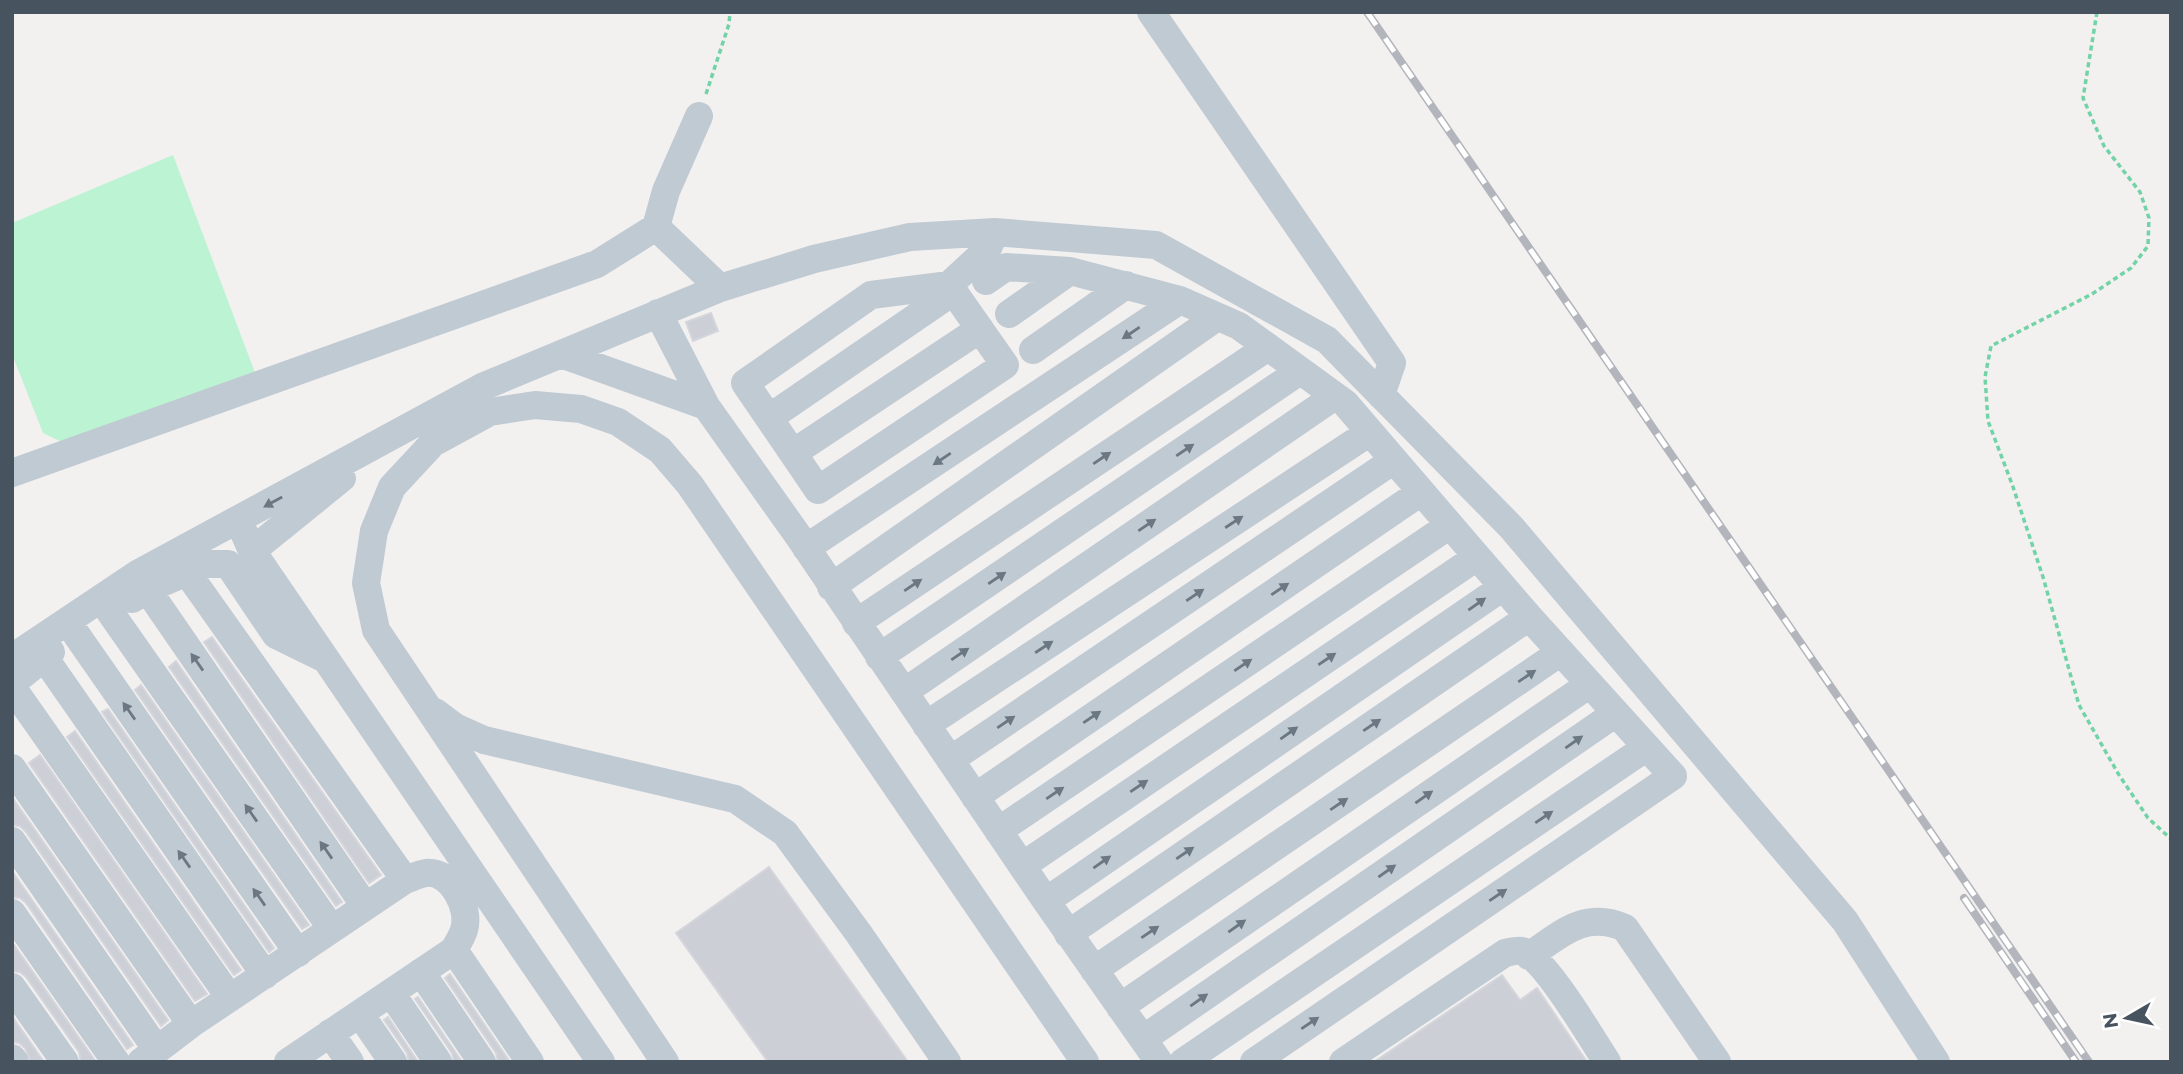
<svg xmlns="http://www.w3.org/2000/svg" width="2183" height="1074" viewBox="0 0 2183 1074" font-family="Montserrat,sans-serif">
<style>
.green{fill:#bcf3d3}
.building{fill:#cccfd5;stroke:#d4d6dc;stroke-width:2}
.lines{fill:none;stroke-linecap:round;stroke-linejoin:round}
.path{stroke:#71d3a6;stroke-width:3.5;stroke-dasharray:5 3.5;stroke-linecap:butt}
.minor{stroke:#c0cad3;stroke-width:28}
.rail-casing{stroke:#b2b5bb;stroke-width:8}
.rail{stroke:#fff;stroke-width:5;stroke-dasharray:16;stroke-linecap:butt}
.oneway{fill:#6b7782}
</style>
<rect width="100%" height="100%" fill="#f3f0f0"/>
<path class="green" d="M173,155L257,378L66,444L43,433L12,354V223Z"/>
<path class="building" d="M711,313L718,331L693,341L686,322Z
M212,637L381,875L369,883L204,642Z
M176,661L342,902L336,906L169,667Z
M141,685L309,925L302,929L135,690Z
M108,709L274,948L269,952L102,712Z
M75,731L241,970L234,975L67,737Z
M40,755L207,994L195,1001L29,763Z
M12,797L168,1020L161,1026L26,832L20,826L12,825Z
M769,867L908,1062H768L676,933Z
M12,871L133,1045L127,1049L26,903L20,898L12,897Z
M12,942L96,1062H81L79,1052L26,977L20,972L12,971Z
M450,974L510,1062H498L496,1053L445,978Z
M1502,975L1520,1000L1537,988L1587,1062H1374Z
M418,997L462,1062H454L452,1053L415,999Z
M12,1016L44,1062H31L25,1048L19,1043L12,1042Z
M388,1017L418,1062H409L407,1053L384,1020Z"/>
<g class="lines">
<path class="path" d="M2097,12L2083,98L2104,146L2140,192L2149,218L2148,246L2131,268L2092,294L1991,346L1985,377L1988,421L2012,484L2043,577L2079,705L2119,775L2148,818L2171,839
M706,94L729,24L730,12"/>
<path class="minor" d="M1151,12L1392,363L1381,395
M656,227L666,191L699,116
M986,281L1006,267L1070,271L1180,300
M949,285L1005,365L818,490L745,383L871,295Z
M658,313L706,406L799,537L1046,901L1159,1062
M1009,314L1070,271
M1033,350L1126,285
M561,354L706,406
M769,418L941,300L949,285L987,250L995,232
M793,453L980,329
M12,473L597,264L656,227L720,288
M239,521L252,551L601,1062
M806,548L1180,300L1239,326L1345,403L1529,617L1673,776L1254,1062
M252,551L342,478
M186,571L405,880
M831,587L1217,317
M147,589L365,906
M132,599L147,589L206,564H228L276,635L323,658
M110,612L332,929
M856,623L1268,347
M76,634L298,953
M44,657L265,975
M879,657L1300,371
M12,658L139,573L482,387L720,288L814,259L910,237L995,232L1156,245L1327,340L1511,527L1845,921L1936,1062
M12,683L51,652
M12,687L230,998
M904,692L1335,396
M435,712L455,727L484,740L735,799L785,833L859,934L947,1062
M926,725L1370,432
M950,760L1394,460
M12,768L191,1024
M975,797L1421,492
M998,831L1450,525
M12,841L157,1050
M1022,866L1477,557
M1046,901L1503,587
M12,913L116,1062
M1068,934L1529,617
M454,950L530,1062
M1529,956C1561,934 1585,910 1625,928L1717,1062
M1094,970L1561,652
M421,972L482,1062
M12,987L65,1062
M391,993L438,1062
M1120,1007L1590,684
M360,1014L393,1062
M330,1033L350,1062
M1143,1039L1616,713
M12,1058L15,1062
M141,1062L191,1024L405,880C411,878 419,874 426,873C451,870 471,908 464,930C462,937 457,944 454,950L288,1062
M665,1062L376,630L366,583L374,531L392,487L433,443L490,412L535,405L581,409L618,422L660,450L690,485L1085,1062
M1183,1062L1647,747
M1343,1062L1505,953C1510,952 1518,950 1522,951C1545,958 1592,1039 1607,1062"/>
<defs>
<path id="rail" d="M1367,12L2089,1062
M1964,898L2076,1062"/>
</defs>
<use href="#rail" class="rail-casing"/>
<use href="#rail" class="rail"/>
</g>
<defs><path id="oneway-solid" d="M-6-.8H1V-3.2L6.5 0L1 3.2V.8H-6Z" transform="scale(1.75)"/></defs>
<g class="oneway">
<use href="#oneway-solid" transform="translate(1131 333) rotate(146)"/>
<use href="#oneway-solid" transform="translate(1185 450) rotate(-34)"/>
<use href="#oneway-solid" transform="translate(1102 458) rotate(-34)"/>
<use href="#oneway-solid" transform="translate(942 459) rotate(146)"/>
<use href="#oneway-solid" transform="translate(273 502) rotate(151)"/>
<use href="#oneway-solid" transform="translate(1234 522) rotate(-33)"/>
<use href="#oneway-solid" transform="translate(1147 525) rotate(-34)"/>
<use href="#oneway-solid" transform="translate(997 578) rotate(-34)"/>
<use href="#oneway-solid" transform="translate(913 585) rotate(-34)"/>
<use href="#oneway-solid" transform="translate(1280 589) rotate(-34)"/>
<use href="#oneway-solid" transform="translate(1195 595) rotate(-34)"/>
<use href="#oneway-solid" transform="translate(1477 604) rotate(-35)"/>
<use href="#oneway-solid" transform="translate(1044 647) rotate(-33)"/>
<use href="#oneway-solid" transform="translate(960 654) rotate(-34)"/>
<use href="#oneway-solid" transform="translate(1327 659) rotate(-34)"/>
<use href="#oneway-solid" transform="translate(197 662) rotate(-125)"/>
<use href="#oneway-solid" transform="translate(1243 665) rotate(-34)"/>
<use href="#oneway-solid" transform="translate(1527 676) rotate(-34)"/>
<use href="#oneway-solid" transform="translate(129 711) rotate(-125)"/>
<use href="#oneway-solid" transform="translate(1092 717) rotate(-34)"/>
<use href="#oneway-solid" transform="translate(1006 722) rotate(-34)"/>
<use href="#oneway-solid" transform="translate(1372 725) rotate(-34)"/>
<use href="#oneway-solid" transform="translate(1289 733) rotate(-35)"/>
<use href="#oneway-solid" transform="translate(1574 742) rotate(-35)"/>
<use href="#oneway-solid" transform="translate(1139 786) rotate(-34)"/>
<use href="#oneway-solid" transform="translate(1055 793) rotate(-34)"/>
<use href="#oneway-solid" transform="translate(1424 797) rotate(-35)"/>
<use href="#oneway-solid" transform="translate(1339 804) rotate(-34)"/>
<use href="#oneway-solid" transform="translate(251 813) rotate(-125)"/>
<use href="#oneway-solid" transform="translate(1544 817) rotate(-34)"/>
<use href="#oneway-solid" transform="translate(326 850) rotate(-125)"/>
<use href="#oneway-solid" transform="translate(1185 853) rotate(-34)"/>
<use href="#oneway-solid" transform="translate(184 859) rotate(-125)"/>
<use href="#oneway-solid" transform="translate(1102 862) rotate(-35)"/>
<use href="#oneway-solid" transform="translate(1387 871) rotate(-35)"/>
<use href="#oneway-solid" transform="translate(1498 895) rotate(-34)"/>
<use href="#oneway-solid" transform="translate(259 897) rotate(-125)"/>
<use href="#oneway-solid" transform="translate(1237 926) rotate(-35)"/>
<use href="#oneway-solid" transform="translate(1150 932) rotate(-34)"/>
<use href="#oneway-solid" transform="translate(1199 1000) rotate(-35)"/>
<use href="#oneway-solid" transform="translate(1310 1023) rotate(-34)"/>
</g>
<rect width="2183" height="1074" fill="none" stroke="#47535f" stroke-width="28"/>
<g transform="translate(2127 1018) rotate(261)" stroke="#ffffff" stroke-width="5" paint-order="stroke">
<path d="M0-5L12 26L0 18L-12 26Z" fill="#47535f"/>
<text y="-10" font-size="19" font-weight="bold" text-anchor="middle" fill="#47535f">N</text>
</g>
</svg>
